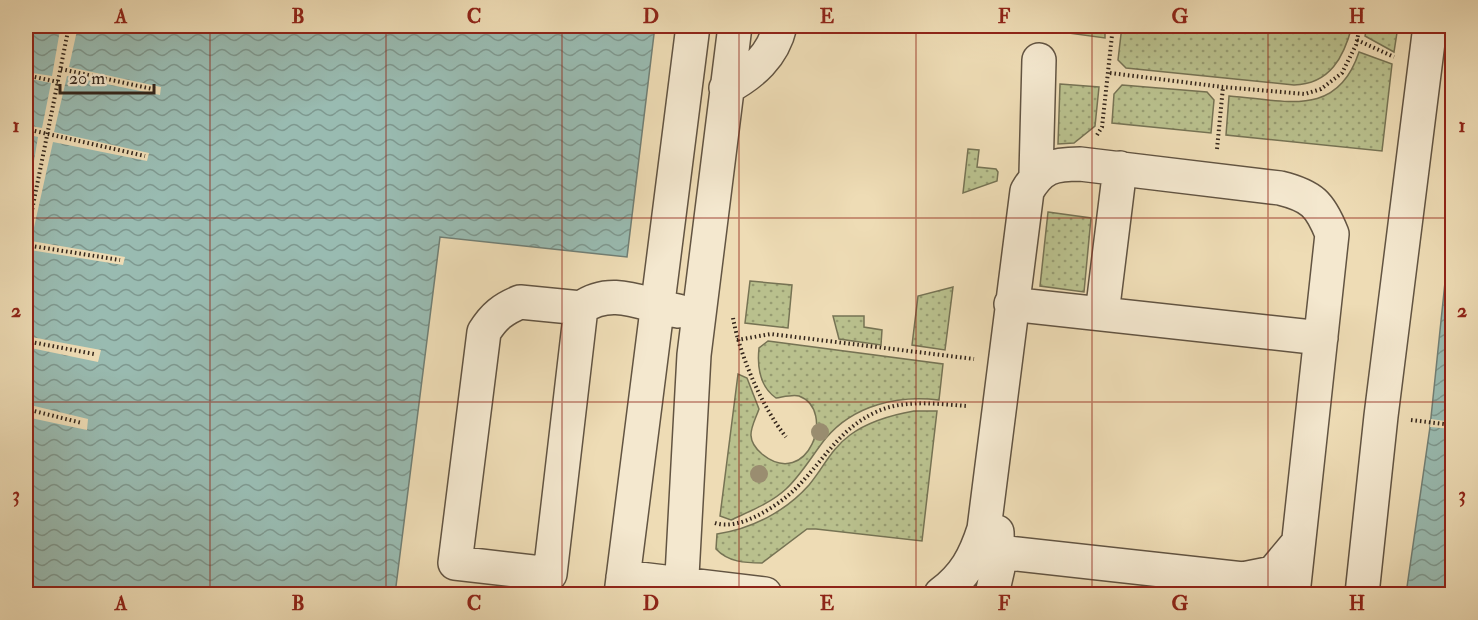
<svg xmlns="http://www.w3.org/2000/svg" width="1478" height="620" viewBox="0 0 1478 620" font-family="'IM FELL Double Pica',serif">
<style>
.grass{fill:url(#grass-dots);stroke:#767354;stroke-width:1.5}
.water{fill:url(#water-waves);stroke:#717f75;stroke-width:1.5}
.pier{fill:#eedcb5}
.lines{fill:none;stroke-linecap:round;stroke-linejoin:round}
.minor-casing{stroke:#625442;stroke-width:36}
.path{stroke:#34261b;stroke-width:4;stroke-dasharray:1.5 3;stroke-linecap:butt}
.minor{stroke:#f4e8cf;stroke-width:33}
.tree{fill:#9a8d70}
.grid{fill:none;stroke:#8f2418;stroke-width:1.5;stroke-opacity:0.55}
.neatline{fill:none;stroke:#8f2418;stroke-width:2}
.grid-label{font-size:20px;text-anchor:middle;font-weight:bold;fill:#8f2418}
</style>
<defs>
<pattern id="grass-dots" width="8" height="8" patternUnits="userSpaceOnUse" patternTransform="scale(1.5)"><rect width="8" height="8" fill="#b9c08d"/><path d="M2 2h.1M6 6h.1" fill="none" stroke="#979c72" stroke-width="1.8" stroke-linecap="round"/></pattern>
<pattern id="water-waves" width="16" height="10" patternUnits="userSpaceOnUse" patternTransform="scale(1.5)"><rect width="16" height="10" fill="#99bbb1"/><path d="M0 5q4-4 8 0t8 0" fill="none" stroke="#7e988f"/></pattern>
</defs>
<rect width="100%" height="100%" fill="#eedcb5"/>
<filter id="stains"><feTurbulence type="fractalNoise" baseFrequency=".00333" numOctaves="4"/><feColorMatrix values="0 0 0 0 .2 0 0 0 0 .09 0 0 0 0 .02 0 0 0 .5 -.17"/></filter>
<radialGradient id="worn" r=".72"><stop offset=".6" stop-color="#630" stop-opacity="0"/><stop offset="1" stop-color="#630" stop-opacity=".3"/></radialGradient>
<path class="grass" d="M1017,26H1105V38Z
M1122,26H1352C1344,57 1330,84 1294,85L1126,68L1118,60Z
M1367,26H1398L1394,52L1365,36Z
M1359,52L1392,64L1382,151L1226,135L1229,96C1285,100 1337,119 1359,52Z
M1060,84L1099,87L1095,126L1074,143L1058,144Z
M1122,85L1207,92L1214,100L1211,133L1112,123L1114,94Z
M968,149L979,150L977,167L996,169L998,172L997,181L963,193Z
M1048,212L1091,218L1084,292L1040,286Z
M750,281L792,285L788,328L745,323Z
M953,287L945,350L912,345L918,296Z
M833,316H864V327L882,330L881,345L839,339Z
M768,341L943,364L939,400C898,395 854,405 826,438C813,454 802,474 786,489C771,503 750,511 731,520L720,516L738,374L747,378L759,409C753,426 743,438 762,454C808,491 837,410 799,396C793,394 783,397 776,398C759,386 757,367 759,348Z
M914,411H937L922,541L816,529H807L762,563C745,563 728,562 716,549L717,534C752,529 786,511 809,485C823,468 832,448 850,435C869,421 891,415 914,411Z"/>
<path class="water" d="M26,26H655L627,257L440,237L395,594H26Z
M1452,215V594H1406L1430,427Z"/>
<path class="pier" d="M36,26H78L69,67L161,87L160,95L67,76L54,132L149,153L147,161L53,142L31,241L125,257L123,265L30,250L26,271L28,198H26V185H30L38,137L26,134V125L42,128L51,83L26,78V72L52,76L60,30Z
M26,336L101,350L98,362L26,347Z
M26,404L88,419L87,430L26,417Z
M1431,419L1452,422V429L1430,427Z"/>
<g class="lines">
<defs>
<path id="minor" d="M726,88C752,74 773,56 780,26
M1036,174L1039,60
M520,302L581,308L550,574L455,563L484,332C494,316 503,309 520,302Z
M1011,304L1321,338
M581,308C613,285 645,306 678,311
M1102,314L1120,168
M999,552L1243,579L1273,573L1298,543
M623,577L765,594
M621,594L693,26
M681,594L694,355L735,26
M941,594C965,576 975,557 984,529L1027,191C1041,167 1053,164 1080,164L1280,188C1312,196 1320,204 1332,234L1293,594
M992,594L998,568L997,532
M1362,594L1381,416L1430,26"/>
</defs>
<use href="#minor" class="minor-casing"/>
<path class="path" d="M1357,40L1394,57
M61,69L157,90
M1110,73L1223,87L1305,94L1321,89L1342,73L1356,45L1360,26
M26,75L58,82
M26,129L145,156
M1097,135L1102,127L1113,26
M1217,149L1223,87
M26,191L35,192
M26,240L69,26
M26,245L120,260
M733,318C740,356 762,407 786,437
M737,340L771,334L974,359
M26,341L94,354
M26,409L82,423
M1411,420L1452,425
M715,523C739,531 776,507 793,491C822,464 837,430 876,412C903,399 938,404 967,406"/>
<use href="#minor" class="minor"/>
</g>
<g class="tree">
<circle cx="820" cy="432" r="9"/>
<circle cx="759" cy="474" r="9"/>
</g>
<path class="grid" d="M210,26V594M386,26V594M562,26V594M739,26V594M916,26V594M1092,26V594M1268,26V594M26,218H1452M26,402H1452"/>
<rect width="1478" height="620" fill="none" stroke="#eedcb5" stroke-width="66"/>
<path d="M60 84v9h94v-9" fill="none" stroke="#34261b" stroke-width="3"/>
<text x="69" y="84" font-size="18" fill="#34261b" stroke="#f4e8cf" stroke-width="4.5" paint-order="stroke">20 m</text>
<rect x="33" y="33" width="1412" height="554" class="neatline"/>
<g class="grid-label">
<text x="121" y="23">A</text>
<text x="298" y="23">B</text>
<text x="474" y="23">C</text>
<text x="651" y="23">D</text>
<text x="827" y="23">E</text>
<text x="1004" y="23">F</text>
<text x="1180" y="23">G</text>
<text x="1357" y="23">H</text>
<text x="16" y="132">1</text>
<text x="1462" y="132">1</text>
<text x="16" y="317">2</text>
<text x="1462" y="317">2</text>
<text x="16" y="501">3</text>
<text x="1462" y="501">3</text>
<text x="121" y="610">A</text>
<text x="298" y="610">B</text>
<text x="474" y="610">C</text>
<text x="651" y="610">D</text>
<text x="827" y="610">E</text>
<text x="1004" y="610">F</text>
<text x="1180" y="610">G</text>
<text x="1357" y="610">H</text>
</g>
<rect width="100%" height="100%" filter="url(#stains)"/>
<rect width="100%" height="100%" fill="url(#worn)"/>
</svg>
